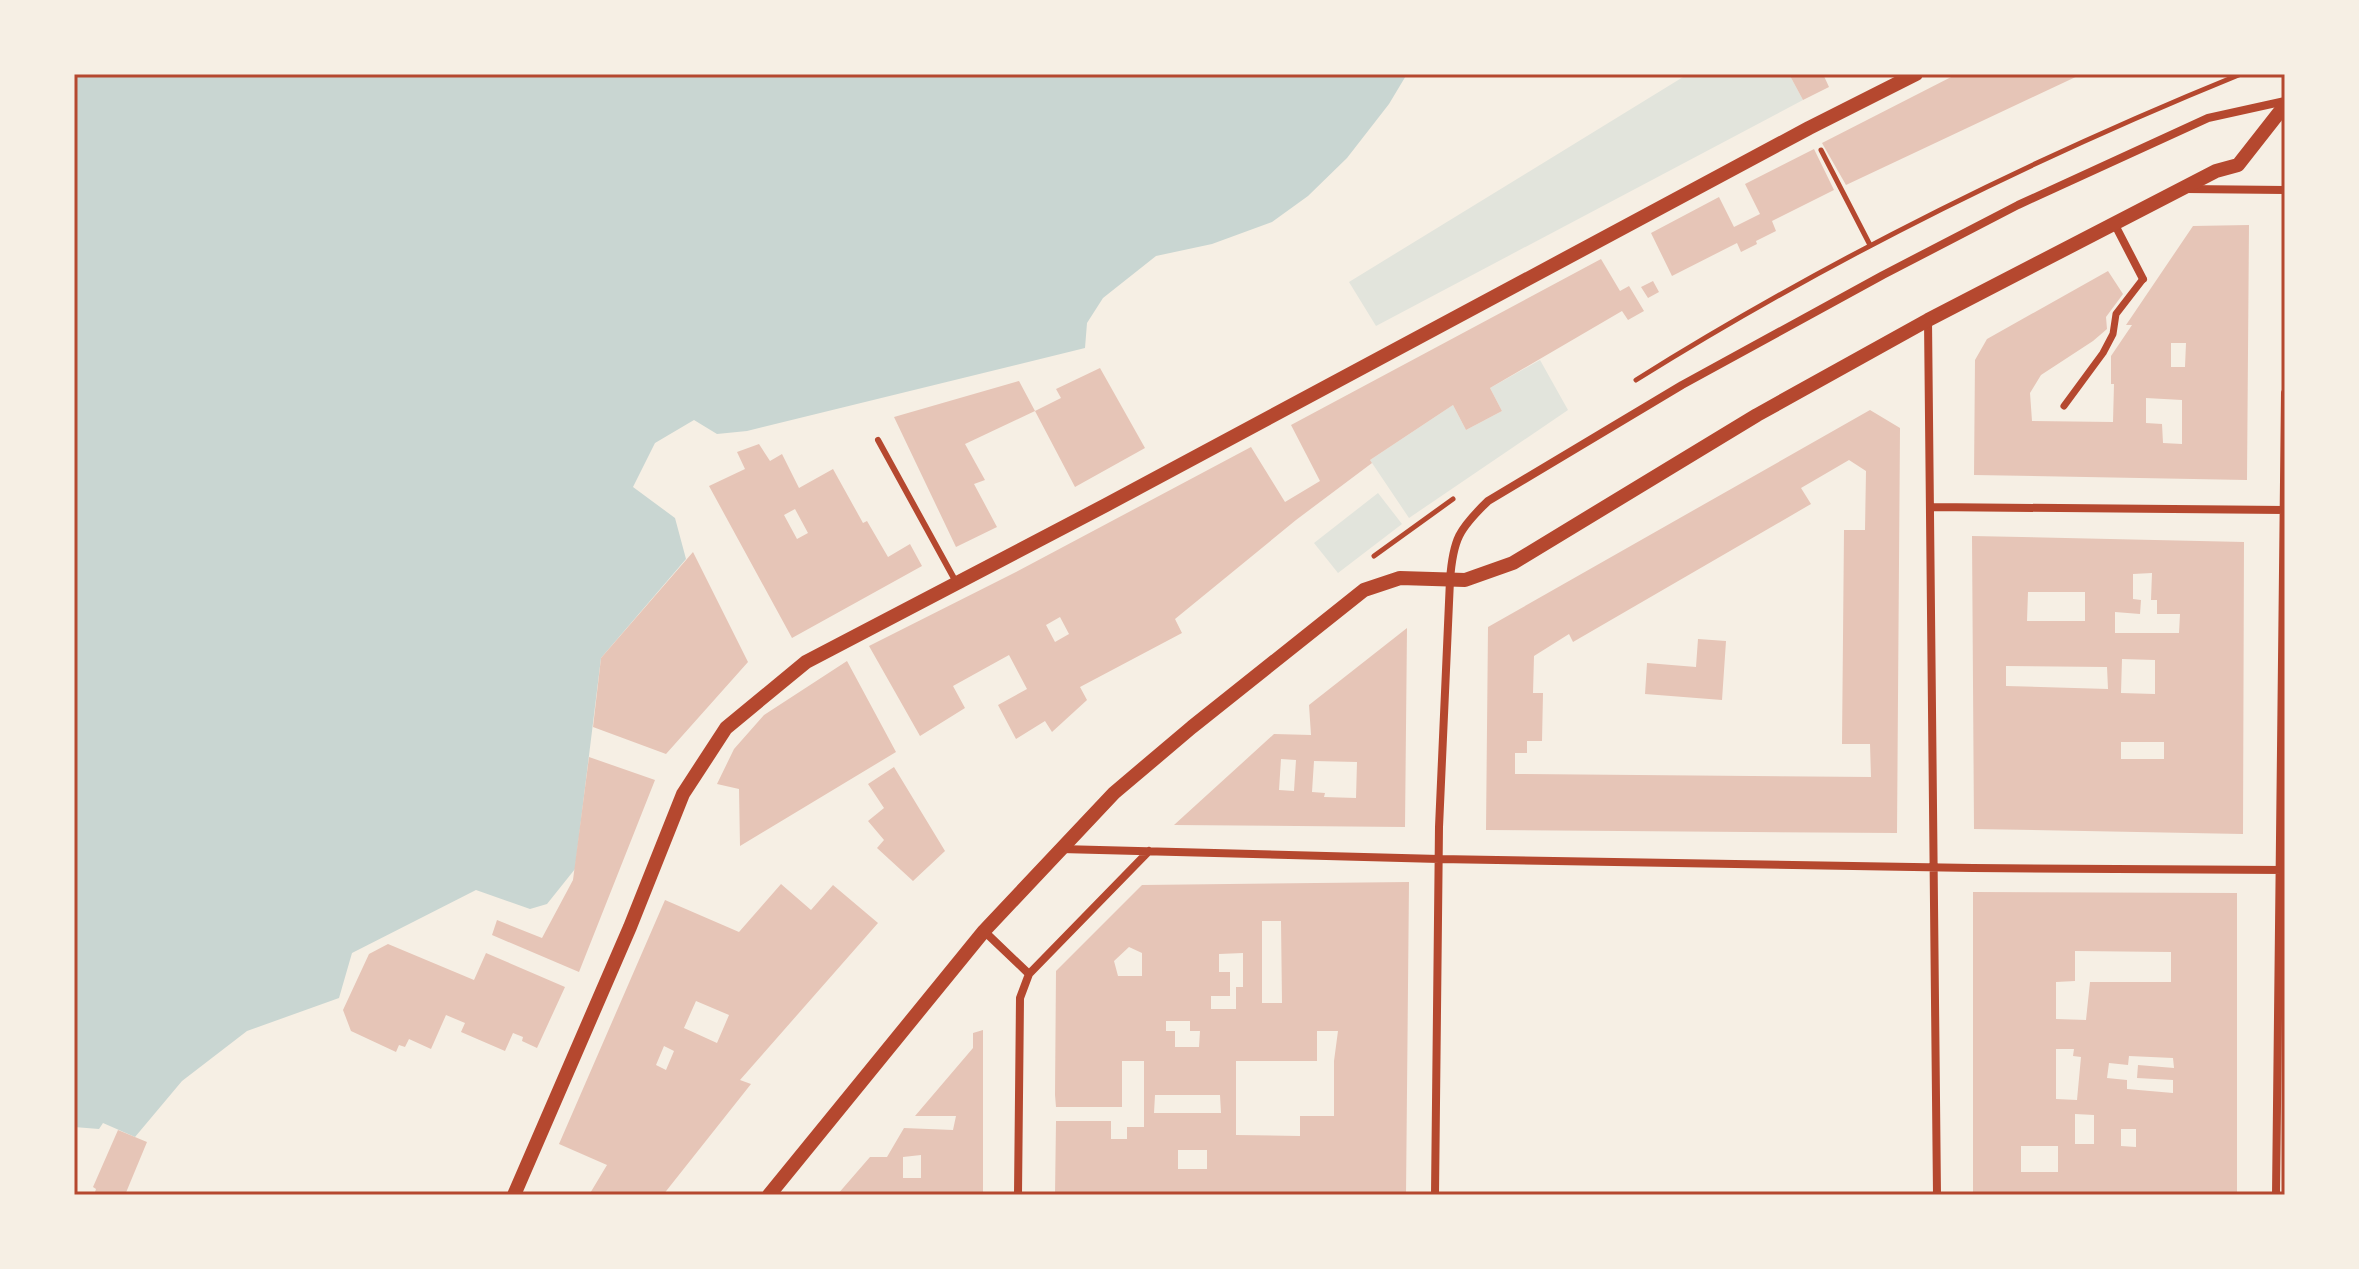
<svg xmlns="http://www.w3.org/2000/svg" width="2359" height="1269" viewBox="0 0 2359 1269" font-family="'PT Sans',sans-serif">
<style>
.green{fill:#e2e4dc}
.water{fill:#c9d6d2}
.building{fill:#e6c5b7;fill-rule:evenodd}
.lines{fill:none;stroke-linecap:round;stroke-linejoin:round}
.path{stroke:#b5482f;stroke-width:5}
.service{stroke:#b5482f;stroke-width:6}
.pedestrian{stroke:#b5482f;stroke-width:7}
.minor{stroke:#b5482f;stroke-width:8}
.tertiary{stroke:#b5482f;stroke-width:14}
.neatline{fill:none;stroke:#b5482f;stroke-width:3}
</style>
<rect width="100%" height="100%" fill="#f6efe4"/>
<path class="green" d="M1688,74H1789L1803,100L1376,326L1349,282Z
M1540,360L1568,410L1409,518L1370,460L1453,405L1466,430L1502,411L1490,388Z
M1378,493L1402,524L1338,573L1314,543Z"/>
<path class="water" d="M74,74H1407L1389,104L1347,158L1308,196L1272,222L1212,244L1156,256L1103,298L1087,323L1085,348L747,431L717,434L694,420L655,443L633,487L675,518L686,559L601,658L575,869L547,904L530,909L476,890L352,953L339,998L247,1031L182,1081L135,1137L103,1123L99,1129L74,1127Z"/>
<path class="building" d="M1789,74H1823L1829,87L1803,100Z
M1957,74H2082L1846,185L1822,143Z
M1814,149L1834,190L1772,221L1776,231L1756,241L1757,244L1741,252L1737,243L1672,276L1651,233L1719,197L1734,227L1760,214L1745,184Z
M2249,225L2247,480L1974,475L1975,360L1987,339L2108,271L2123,294L2106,317L2107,329L2093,341L2041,375L2030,393L2032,421L2113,422L2114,384H2111V356L2132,325H2126L2193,226ZM2171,343H2186L2185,367H2171ZM2146,398L2182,400V444L2163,443L2162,424L2146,423Z
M1601,259L1620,291L1629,286L1644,311L1628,320L1622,311L1490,388L1502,411L1466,430L1453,405L1370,460L1372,463L1296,520L1175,619L1182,633L1080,687L1087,700L1052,732L1045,721L1016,739L998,705L1027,689L1009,655L953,686L965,708L920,736L869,646L1016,572L1251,447L1285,502L1320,481L1291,425ZM1060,617L1069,634L1055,642L1046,625Z
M1653,281L1659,292L1648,298L1641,287Z
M1100,368L1145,448L1075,487L1035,411L1061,398L1056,389Z
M1019,381L1035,411L965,444L985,480L974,484L997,527L956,547L894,417Z
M1870,410L1900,428L1897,833L1486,830L1488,627ZM1849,460L1866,471L1865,530H1844L1842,744H1870L1871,777L1515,774V753H1527V741H1542L1543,693H1533L1534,656L1569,634L1573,642L1811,504L1801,488Z
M759,444L770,461L782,454L799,488L833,469L863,523L867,521L888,557L910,544L922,566L792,638L709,486L745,469L737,452ZM795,509L808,533L797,539L784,515Z
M1972,536L2244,542L2243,834L1974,829ZM2152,573L2151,600H2157V614H2180L2179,633H2115V612L2140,614L2141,600L2133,599V574ZM2028,592H2085V621H2027ZM2122,659L2155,660V694L2121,693ZM2006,666L2107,667L2108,689L2006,686ZM2121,742H2164V759H2121Z
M693,552L748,662L666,754L593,727L601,658Z
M1407,628L1405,827L1174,825L1274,734L1311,735L1309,705ZM1281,759L1296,760L1294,791L1279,790ZM1314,761L1357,762L1356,798L1324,797L1325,793L1312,792Z
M1698,639L1726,641L1722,700L1645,694L1647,663L1696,667Z
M847,661L896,752L740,846L739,789L717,784L734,749L764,715Z
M589,757L655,780L579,972L492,935L497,920L542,938L573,880Z
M894,767L945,851L913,881L877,848L884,840L868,821L884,808L868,784Z
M1409,882L1406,1195H1055L1056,1121H1111V1139H1127V1127H1144V1061H1122V1107H1056L1055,1095L1056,971L1142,885ZM1262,921H1281L1282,1003H1262ZM1129,947L1142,953V976H1118L1114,961ZM1243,953V987H1236V1009H1211V996H1230V972H1219V954ZM1166,1021H1190V1031H1200L1199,1047H1175V1031H1166ZM1317,1031H1338L1334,1061V1116H1300V1136L1236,1135V1061H1317ZM1155,1095H1220L1221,1113H1154ZM1178,1150H1207V1169H1178Z
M781,884L811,910L833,885L878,923L740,1080L751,1084L663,1195H589L607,1165L559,1144L665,900L739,932ZM696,1001L729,1015L717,1043L684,1028ZM664,1046L674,1051L666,1070L656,1065Z
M1973,892L2237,893V1195H1973ZM2075,951L2171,952V982H2090L2086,1020L2056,1019V982L2075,981ZM2056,1049H2074L2073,1056L2081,1057L2077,1100L2056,1099ZM2129,1056L2173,1058L2174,1068L2138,1065L2137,1078L2173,1080V1093L2127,1089V1080L2107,1078L2109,1063L2128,1065ZM2075,1114L2094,1115V1144H2075ZM2121,1129H2136V1147L2121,1146ZM2021,1146H2058V1172H2021Z
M388,944L474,980L486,953L565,987L537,1048L522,1041L523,1037L513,1033L505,1051L461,1032L465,1023L446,1015L431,1049L409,1039L405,1047L399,1045L396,1052L351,1031L343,1010L369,954Z
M983,1030V1195H837L870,1157H887L904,1128L953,1130L956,1116H915L973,1048V1033ZM921,1155V1178H903V1157Z
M118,1130L147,1142L125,1195H94L96,1189L93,1187Z"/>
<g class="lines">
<path class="path" d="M1821,150L1870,245
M1636,380C1828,260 2032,159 2241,74
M1374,556L1453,499"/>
<path class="service" d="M878,440L956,582"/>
<path class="pedestrian" d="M2064,406L2103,353L2113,334L2116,314L2143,279"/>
<path class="minor" d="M2186,189L2285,190
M2114,223L2143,279
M1928,320L1937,1195
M1930,507L2285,510
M1061,849L1439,859L1973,868L2285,870
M984,931L1029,974
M1018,1195L1020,998L1029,974L1149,851
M1435,1195L1439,827L1450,580C1453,539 1459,529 1488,501L1682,385L1883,275L2018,205L2208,118L2285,101
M2276,1195L2285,393"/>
<path class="tertiary" d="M514,1195L630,927L683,794L726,728L806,662L1106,505L1809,128L1916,74
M769,1195L984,931L1114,793L1192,727L1364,590L1400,578L1465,580L1513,563L1757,415L1928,320L2216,171L2238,165L2285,105"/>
</g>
<rect width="2359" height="1269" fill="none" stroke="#f6efe4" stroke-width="152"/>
<rect x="76" y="76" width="2207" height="1117" class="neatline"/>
</svg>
